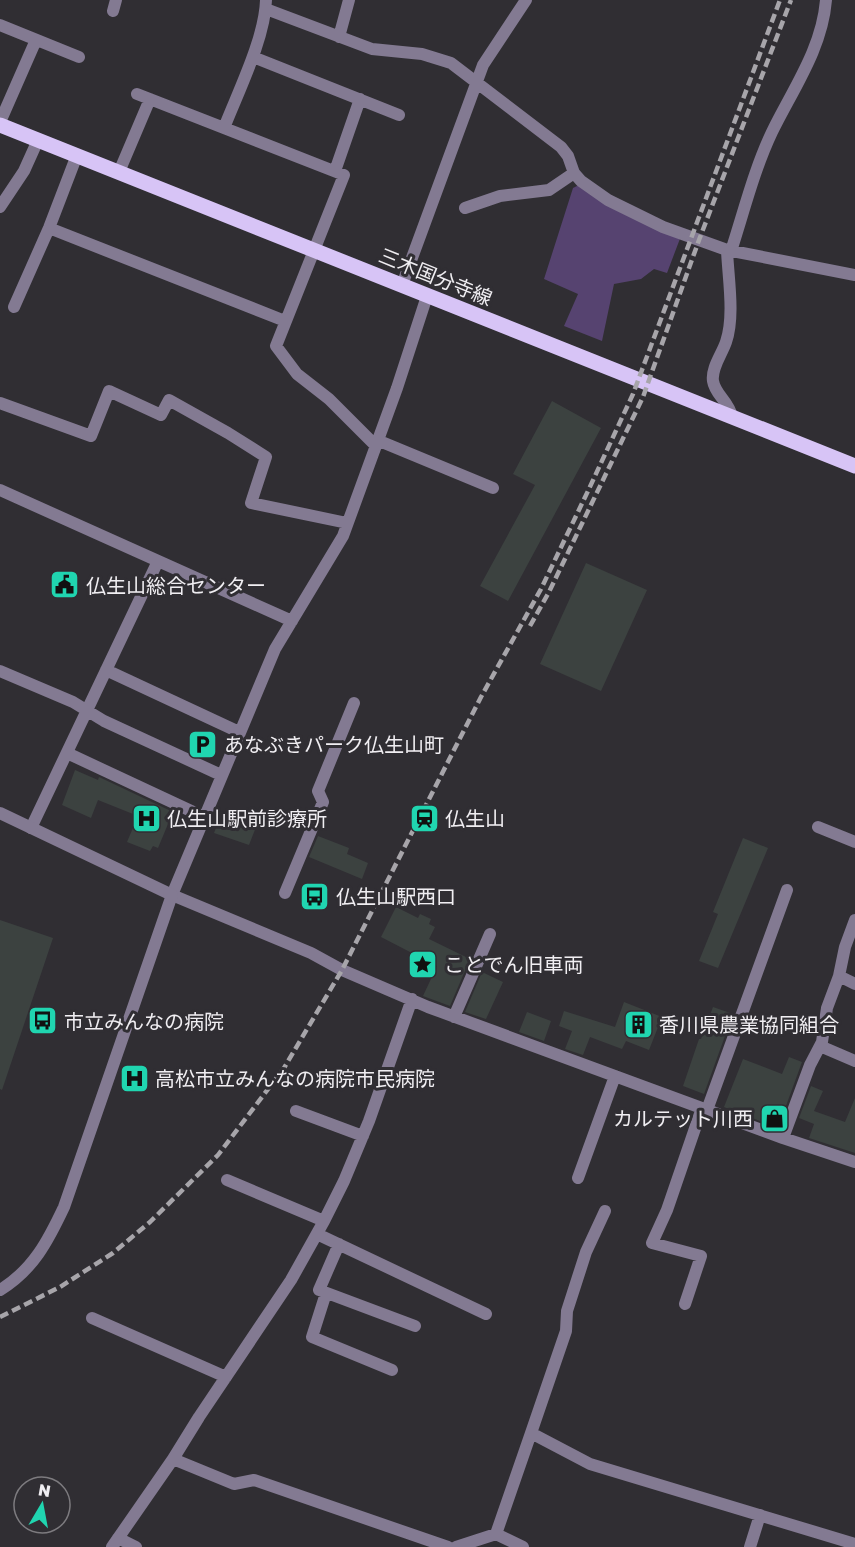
<svg xmlns="http://www.w3.org/2000/svg" width="855" height="1547" viewBox="0 0 855 1547" font-family="'Golos Text','Noto Sans JP',sans-serif">
<style>
.green{fill:#564370}
.building{fill:#3c4240}
.lines{fill:none;stroke-linecap:round;stroke-linejoin:round}
.minor{stroke:#837a92;stroke-width:12}
.tertiary{stroke:#837a92;stroke-width:12}
.primary{stroke:#d7c4f6;stroke-width:15}
.rail{stroke:#a7a5aa;stroke-width:4.5;stroke-dasharray:9 4.5;stroke-linecap:butt}
.labels{text-anchor:middle;dominant-baseline:central;stroke-width:6;stroke-linejoin:round;paint-order:stroke}
.street-label{font-size:20px;fill:#f0eef2;stroke:#302e33}
.poi-label{font-size:20px;fill:#f0eef2;stroke:#302e33;text-anchor:start}
</style>
<rect width="100%" height="100%" fill="#302e33"/>
<path class="green" d="M581,184L681,236L667,273L654,269L641,279L614,284L602,341L564,326L578,294L544,279L573,188Z"/>
<path class="building" d="M552,401L601,428L508,601L480,586L535,485L513,474Z
M586,563L647,590L601,691L540,664Z
M75,770L98,780L99,777L173,812L158,848L153,846L150,851L127,842L138,816L98,800L91,818L62,805Z
M229,808L245,815L242,822L256,827L249,845L214,833L221,815L225,817Z
M318,836L349,848L347,854L368,863L362,879L309,857Z
M743,838L768,848L718,968L699,961L718,914L713,912Z
M396,907L418,918L420,914L431,919L429,924L435,927L429,939L470,959L450,1006L423,996L437,966L381,937Z
M0,920L53,938L2,1090L0,1089Z
M482,972L503,982L486,1019L465,1012Z
M624,1002L662,1017L649,1050L626,1041L622,1049L590,1037L583,1055L565,1049L572,1031L559,1026L564,1011L615,1027Z
M713,1007L733,1014L704,1094L683,1086L699,1039H701Z
M527,1012L551,1021L544,1041L519,1032Z
M789,1057L802,1062L779,1125L761,1118L760,1121L724,1107L743,1059L782,1074Z
M811,1086L823,1091L814,1111L845,1122L855,1098V1153L809,1138L814,1124L799,1118Z"/>
<g class="lines">
<path class="minor" d="M266,9L372,49L422,54L451,63L561,147L568,156L574,173L581,181L608,200L663,227L727,250L855,275
M113,11L116,0
M0,25L79,57
M339,37L349,0
M253,57L399,115
M137,94L344,175L276,346L297,374L329,399L375,445
M0,122L36,40
M224,128C238,92 265,38 266,0
M335,171L360,99
M119,172L150,99
M0,207L24,171L38,140
M465,208L500,196L549,190L574,173
M49,228L285,321
M727,250C728,277 735,316 726,342C722,354 711,368 713,381C715,395 729,401 732,417
M731,251C744,211 754,170 772,132C793,89 822,49 826,0
M402,285L483,65L526,0
M427,296L397,388L343,536L275,649L172,895L311,953L342,970L428,1007L783,1138L855,1162
M14,307L49,228L77,155
M0,403L91,436L109,391L161,415L169,400L228,433L266,457L251,503L347,523
M377,440L493,488
M0,490L292,621
M106,670L239,732
M0,671L73,702L104,721L221,775
M67,753L204,817
M818,827L855,842
M31,828L158,561
M285,893L323,802L318,791L354,703
M839,976L845,947L855,920
M454,1017L490,934
M820,1046L855,1061
M707,1110L787,890
M296,1111L363,1136
M783,1138L810,1065L822,1042L827,1008L839,976L855,984
M578,1178L615,1076
M227,1180L324,1221
M605,1211L586,1252L567,1311L566,1331L531,1433L590,1464L855,1544
M317,1234L486,1314
M339,1244L319,1290L415,1326
M326,1293L312,1337L392,1370
M685,1304L701,1256L652,1243L667,1210L702,1108
M92,1318L226,1377
M173,1459L234,1484L254,1480L448,1547
M118,1538L136,1547
M112,1547L173,1459L199,1417L291,1280L324,1221L344,1181L369,1121L412,999
M456,1547L496,1534
M523,1547L496,1534L531,1433
M750,1547L760,1515"/>
<path class="tertiary" d="M0,813L172,895L64,1207C48,1241 33,1270 0,1290"/>
<path class="primary" d="M0,125L855,466"/>
<path class="rail" d="M530,626L549,592L643,397L699,240L791,0
M0,1317L60,1287L113,1253L150,1222L218,1155L284,1068L342,970L481,697L541,589L588,491L633,394L780,0"/>
</g>
<defs>
<symbol id="civic-square" viewBox="-11 -11 22 22"><rect x="-9" y="-9" width="18" height="18" rx="4" fill="#20d5b0" stroke="#302e33"/><path d="M-.6-6.5H3V-4.5H.6V-3L4-1V1h2V6H-6V1h2V-1L-.6-3ZM-1.2 2.5V6h2.4V2.5Z" fill="#111"/></symbol>
<symbol id="parking-square" viewBox="-11 -11 22 22"><rect x="-9" y="-9" width="18" height="18" rx="4" fill="#20d5b0" stroke="#302e33"/><path d="M-3.5-5.5H1a3.5 3.5 0 0 1 0 7H-1V5.5H-3.5ZM-1-3.4V-.6H.8a1.4 1.4 0 0 0 0-2.8Z" fill="#111"/></symbol>
<symbol id="hospital-square" viewBox="-11 -11 22 22"><rect x="-9" y="-9" width="18" height="18" rx="4" fill="#20d5b0" stroke="#302e33"/><path d="M-5-5h3v3.5h4V-5h3V5h-3V1.5h-4V5h-3Z" fill="#111"/></symbol>
<symbol id="station-square" viewBox="-11 -11 22 22"><rect x="-9" y="-9" width="18" height="18" rx="4" fill="#20d5b0" stroke="#302e33"/><path d="M-3-6H3Q5-6 5-4V2Q5 4 3 4L4.5 6H3L1.5 4h-3L-3 6H-4.5L-3 4Q-5 4-5 2V-4Q-5-6-3-6ZM-3.5-4v3h7v-3ZM-3.5 1v1.5H-2V1ZM2 1v1.5H3.5V1Z" fill="#111"/></symbol>
<symbol id="bus-square" viewBox="-11 -11 22 22"><rect x="-9" y="-9" width="18" height="18" rx="4" fill="#20d5b0" stroke="#302e33"/><path d="M-5-6H5V4H4V6H2V4H-2V6H-4V4H-5ZM-3.5-4V0h7V-4ZM-3.5 1.2v1.5H-2V1.2ZM2 1.2v1.5H3.5V1.2Z" fill="#111"/></symbol>
<symbol id="sight-square" viewBox="-11 -11 22 22"><rect x="-9" y="-9" width="18" height="18" rx="4" fill="#20d5b0" stroke="#302e33"/><path d="M0-6L1.8-2.2L6-1.7L2.9 1.2L3.7 5.4L0 3.3L-3.7 5.4L-2.9 1.2L-6-1.7L-1.8-2.2Z" fill="#111"/></symbol>
<symbol id="building-square" viewBox="-11 -11 22 22"><rect x="-9" y="-9" width="18" height="18" rx="4" fill="#20d5b0" stroke="#302e33"/><path d="M-4-6H4V6H1V3H-1V6H-4ZM-2.5-4.3h1.7v1.8h-1.7ZM.8-4.3h1.7v1.8H.8ZM-2.5-1h1.7V.8h-1.7ZM.8-1h1.7V.8H.8Z" fill="#111"/></symbol>
<symbol id="shop-square" viewBox="-11 -11 22 22"><rect x="-9" y="-9" width="18" height="18" rx="4" fill="#20d5b0" stroke="#302e33"/><path d="M-5-2.5h2.3a2.7 3.5 0 0 1 5.4 0H5L5.5 6h-11ZM-1.5-2.5h3a1.5 2.3 0 0 0-3 0Z" fill="#111"/></symbol>
</defs>
<g fill-rule="evenodd">
<use href="#civic-square" x="48" y="568" width="33" height="33"/>
<use href="#parking-square" x="186" y="728" width="33" height="33"/>
<use href="#hospital-square" x="130" y="802" width="33" height="33"/>
<use href="#station-square" x="408" y="802" width="33" height="33"/>
<use href="#bus-square" x="298" y="880" width="33" height="33"/>
<use href="#sight-square" x="406" y="948" width="33" height="33"/>
<use href="#bus-square" x="26" y="1004" width="33" height="33"/>
<use href="#building-square" x="622" y="1008" width="33" height="33"/>
<use href="#hospital-square" x="118" y="1062" width="33" height="33"/>
<use href="#shop-square" x="758" y="1102" width="33" height="33"/>
</g>
<g class="labels">
<g class="street-label">
<text transform="translate(436 276) rotate(22)">三木国分寺線</text>
</g>
<g class="poi-label">
<text x="86" y="585">仏生山総合センター</text>
<text x="224" y="744">あなぶきパーク仏生山町</text>
<text x="167" y="818">仏生山駅前診療所</text>
<text x="445" y="818">仏生山</text>
<text x="336" y="896">仏生山駅西口</text>
<text x="444" y="964">ことでん旧車両</text>
<text x="64" y="1021">市立みんなの病院</text>
<text x="659" y="1024">香川県農業協同組合</text>
<text x="155" y="1078">高松市立みんなの病院市民病院</text>
<text x="753" y="1118" text-anchor="end">カルテット川西</text>
</g>
</g>
<g transform="translate(42 1505) rotate(10)"><circle r="28" fill="#302e33" stroke="#7d7b7f" stroke-width="1.5"/>
<path d="M0-4.5L10 22L0 15L-10 22Z" fill="#20d5b0"/>
<text y="-9" font-size="16" font-weight="bold" text-anchor="middle" fill="#f0eef2">N</text>
</g>
</svg>
